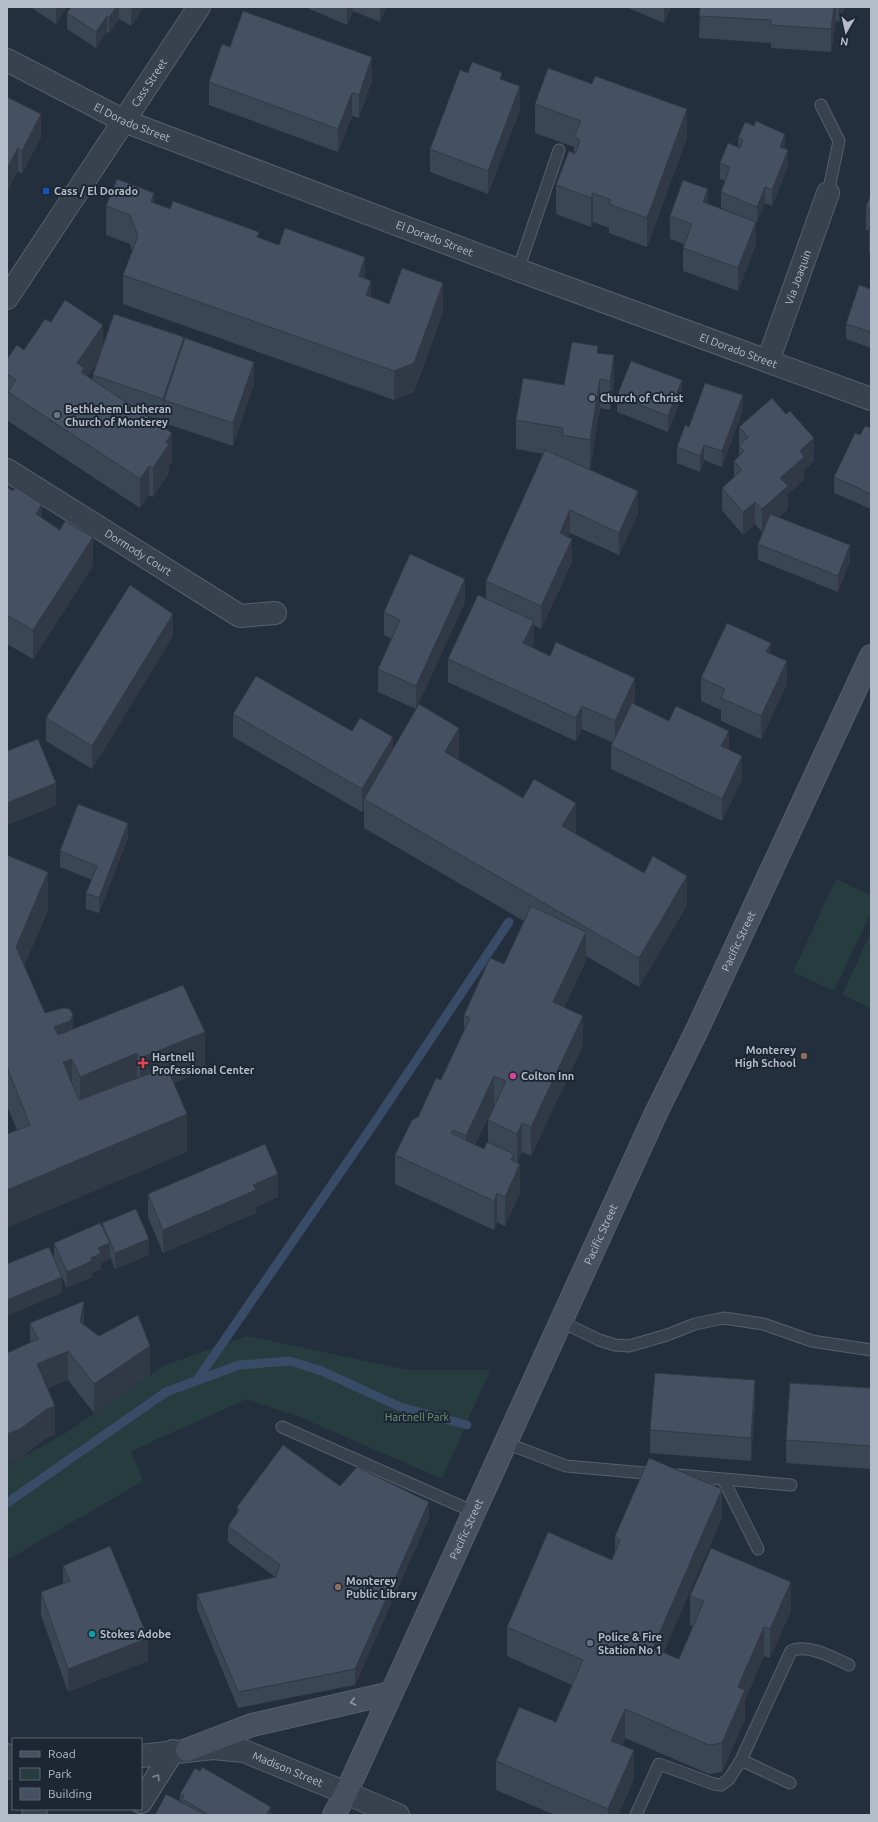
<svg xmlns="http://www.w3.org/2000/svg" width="878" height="1822" viewBox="0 0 878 1822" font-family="Ubuntu,sans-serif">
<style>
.green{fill:#263c3f}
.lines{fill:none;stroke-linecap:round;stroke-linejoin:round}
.stream{stroke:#394c67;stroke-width:9}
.service-casing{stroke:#565f6c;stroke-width:13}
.minor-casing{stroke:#565f6c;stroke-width:24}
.tertiary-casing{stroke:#565f6c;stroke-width:24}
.secondary-casing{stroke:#565f6c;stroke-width:24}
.service{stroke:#38414e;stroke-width:11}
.minor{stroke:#38414e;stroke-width:22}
.tertiary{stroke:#38414e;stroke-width:22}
.secondary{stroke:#465061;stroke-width:22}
.wall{fill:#3b4654;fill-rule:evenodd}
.shaded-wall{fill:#303945}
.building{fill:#455162;stroke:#303945}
.oneway{stroke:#8e96a5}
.oneway2{stroke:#7c8592}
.transit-dot{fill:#1a4fb4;stroke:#1d2633;stroke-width:1.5}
.worship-dot{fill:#6b7280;stroke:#1d2633;stroke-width:1.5}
.education-dot{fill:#8d6e63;stroke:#1d2633;stroke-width:1.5}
.health-dot{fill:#e0444e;stroke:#1d2633;stroke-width:1.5}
.hotel-dot{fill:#d1479c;stroke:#1d2633;stroke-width:1.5}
.culture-dot{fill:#0f9aa8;stroke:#1d2633;stroke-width:1.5}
.service-dot{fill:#5c6f8a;stroke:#1d2633;stroke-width:1.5}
.labels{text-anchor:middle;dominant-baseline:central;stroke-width:4;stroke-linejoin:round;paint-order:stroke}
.street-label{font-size:11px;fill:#b4bcc9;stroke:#1d2633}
.poi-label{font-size:11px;font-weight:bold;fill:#b4bcc9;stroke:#1d2633;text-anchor:start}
.park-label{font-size:11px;fill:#6b9a76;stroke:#1d2633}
</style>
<rect width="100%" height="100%" fill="#242f3e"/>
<path class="green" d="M836,879L871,895V913L834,991L793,972Z
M871,932V1008L842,995Z
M247,1336L408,1370H490L442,1479L300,1417L247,1399L131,1451L143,1481L7,1560V1463L20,1458L64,1434L163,1366Z"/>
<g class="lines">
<path class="stream" d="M197,1380L373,1125L509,922
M7,1503L166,1392L239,1365L290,1361L322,1371L400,1407L467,1425"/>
<defs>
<path id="service" d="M821,105L839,141L828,193
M518,270L559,150
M562,1322L599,1340L615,1345L629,1346L667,1335L695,1324L724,1318L763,1324L812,1341L871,1350
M282,1427L474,1512
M506,1443L566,1466L656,1474
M678,1475L791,1485
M723,1479L758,1549
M790,1783L741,1760L791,1651C807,1643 834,1658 849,1665
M636,1815L659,1764L714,1784L721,1785L729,1779L741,1760"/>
<g id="minor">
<path id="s1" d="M7,298L199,7"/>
<path id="s2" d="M768,361L828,193"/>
<path id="s3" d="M7,470L240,616L275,613"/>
<path d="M7,1755L13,1768"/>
<path id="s4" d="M141,1756L213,1748L244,1751L346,1793"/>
<path d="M141,1802L173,1751"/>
<path d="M33,1809L36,1815"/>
</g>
<g id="tertiary">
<path id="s5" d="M7,60L124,121L518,270L871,399"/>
<path d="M346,1793L398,1815"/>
</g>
<g id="secondary">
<path d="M187,1750L252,1725L391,1693"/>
<path id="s6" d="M334,1815L346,1793L656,1113L698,1028L871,656"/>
</g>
</defs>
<use href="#service" class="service-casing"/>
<use href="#minor" class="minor-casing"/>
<use href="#tertiary" class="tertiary-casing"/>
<use href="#secondary" class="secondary-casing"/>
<use href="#service" class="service"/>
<use href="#minor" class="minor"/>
<use href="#tertiary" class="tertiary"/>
<use href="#secondary" class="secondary"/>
</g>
<path class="wall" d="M30,7H67L56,24Z
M71,7H144L131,26L119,19L109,33L107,32L96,48L67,29V13Z
M305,7H386L380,22L353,11L347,25Z
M626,7H671L664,23Z
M700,7H845L839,22L836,21L831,52L771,48V43L699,38Z
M230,47L372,80L359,118L352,116L338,152L209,105V82Z
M468,73L502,80L520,109L488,194L430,172V149Z
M7,97L41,137L22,174L18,171Z
M535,104L687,138L647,247L609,233V228L593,222L591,227L556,214V185L574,153V147L535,133Z
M738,138L785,149L788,166L772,206L765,203L757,222H756V244L738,291L683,271V248L684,244L670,239V216L708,204L747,218L721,208V192L725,181L720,179V163L738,148Z
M871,194V253H869V231L866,230V207Z
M154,203L259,238L365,279L371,297L389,304L443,312L414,392L394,400L123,304V275L132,251L130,244L106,235V206Z
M871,289V348L846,339V324Z
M51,322L103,348L184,342L254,385L233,446L164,423V417L163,421L145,415L172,462L169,467V473L153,497L149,495L140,508L8,421V404L7,403V359L24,350ZM99,360L93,375V381L87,377Z
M598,353L614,384L610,410L600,408L590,469L587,468L638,514L619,555L570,533L568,537L572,562L541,629L534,625V643L532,648L635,701L633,704L729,749L742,779L722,821L611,769V746L613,743L582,729L576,741L448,682V659L486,598V581L544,454L516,449V420L564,385Z
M617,396H682L668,432L617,412Z
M743,410L722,467L704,460L700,472L677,463V447L689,427Z
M739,427L814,461L804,470V480L788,494V509L779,517L850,561L838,592L758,560V544L764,531L762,532L755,524L743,535L722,510V488L734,478V461L739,456Z
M871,428V509L834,493V477L860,435Z
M7,487L42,518L93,566L33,659L7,644Z
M465,602L416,709L378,692V669L392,639L384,635V612Z
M173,636L92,769L46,741V718Z
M771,654L787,684L761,739L721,721V710L701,701V678Z
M233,714L352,731L393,748L459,757L457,760L576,832L575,833L687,905L639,987L586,956V961L564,1008L583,1045L531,1156L522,1152L517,1163L520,1193L505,1226L497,1222L494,1230L395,1184V1155L441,1080L464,1031V1015L504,964L524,921L364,828V810L362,812L233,737ZM494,1105H495L488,1120V1142L484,1149L475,1145Z
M128,838L99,913L86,909V893L92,880L60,867V851Z
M7,855L48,910L24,966L45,1013L73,1029L205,1070L174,1083L187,1152L17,1130L7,1106Z
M148,1194L278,1197L256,1207V1213L163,1253L148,1217Z
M102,1223L149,1255L115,1269L110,1256V1259L101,1263V1269L92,1273V1277L67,1288L54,1259V1243L102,1227Z
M30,1323L84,1325L150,1375L94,1413L68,1380L47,1388L55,1435L47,1438L20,1458L30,1343Z
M871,1388V1469L786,1463V1440Z
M755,1403L751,1461L650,1453V1430Z
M340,1486L429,1518L355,1685L238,1708L197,1609V1594L275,1577L228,1542V1526L237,1513V1507Z
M722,1518L663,1652L679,1659L693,1626L690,1625V1596L791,1611L770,1658L764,1656L745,1700V1719L722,1772L709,1774L625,1738L622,1745L634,1779L618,1815H555L496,1790V1761L556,1722L572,1685L507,1656V1627L612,1560L615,1552V1536Z
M63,1566L148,1661L68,1692L41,1615V1592L63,1584Z
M180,1794L271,1815H155L180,1802Z"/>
<path class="shaded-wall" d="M56,7H67L56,24Z
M116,7H119V19L109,33V18Z
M133,7H144L131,26V10Z
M347,7H353V11L347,25Z
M380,7H386L380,22Z
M664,7H671L664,23Z
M834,7H836V21L831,52V29Z
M839,7H845L839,22Z
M107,16V32L96,48V32Z
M372,57V80L359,118V95Z
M520,86V109L488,194V171Z
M352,93V116L338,152V129Z
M687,109V138L647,247V218Z
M41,114V137L22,174V151Z
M785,134V150L780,147Z
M18,148V171L7,192V169Z
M788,150V166L772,206V190Z
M765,187V203L757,222V207Z
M708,189V212L703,202Z
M154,193V222L151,202Z
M593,193V222L591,227V198Z
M756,222V244L738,291V268Z
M365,257V286L359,276Z
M371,281V310L366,295Z
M443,283V312L414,392L394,400V371Z
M103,325V354L84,382L77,363Z
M184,337V360L164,400V417L163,421V399Z
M614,355V384L610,410V381Z
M254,362V385L233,446V423Z
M600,379V408L590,469V440Z
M682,380V396L668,432V416Z
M743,395V410L722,467V451Z
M172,433V462L169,467V473L153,497V468L166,442Z
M814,438V461L804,470V480L788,494V509L762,532V509L780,478L800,451Z
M704,445V460L700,472V456Z
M149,466V495L140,508V479Z
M638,491V514L619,555V533Z
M755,502V524L743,535V512Z
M42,504V533L36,514Z
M570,510V533L560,556V533Z
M93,537V566L33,659V630Z
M572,539V562L541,629V606Z
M850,545V561L838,592V576Z
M465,579V602L416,709V686Z
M173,614V636L92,769V746Z
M534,621V643L523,666V643Z
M771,643V666L766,652Z
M787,661V684L761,739V716Z
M635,678V701L615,744V721Z
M582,706V729L576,741V718Z
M459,728V757L445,781V752Z
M729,731V754L721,746Z
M393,737V760L364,799V810L362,812V789Z
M742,756V779L722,821V799Z
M56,783V806L7,825V803Z
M576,803V832L562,855V826Z
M128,823V838L99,913V898Z
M48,872V910L16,986V947Z
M687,876V905L639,987V958Z
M586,932V961L553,1031V1002Z
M73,1015V1054L72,1059V1098L54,1027Z
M583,1016V1045L531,1156V1127Z
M205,1032V1070L140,1096V1058Z
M137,1053V1091L80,1116V1077Z
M494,1076V1105L466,1165V1136Z
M187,1114V1152L7,1228V1190Z
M522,1123V1152L517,1163V1134Z
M514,1154V1177L520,1164V1193L505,1226V1197L511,1160Z
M278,1174V1197L256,1207V1213L163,1253V1230L253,1185Z
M497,1193V1222L494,1230V1201Z
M149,1239V1255L115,1269V1253Z
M110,1243V1259L101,1263V1269L92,1273V1277L67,1288V1272L91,1258L98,1248Z
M62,1277V1293L7,1316V1300Z
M84,1301V1330L80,1322Z
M150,1346V1375L94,1413V1384Z
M68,1351V1380L37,1393V1364Z
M755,1380V1403L751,1461V1438Z
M55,1406V1435L47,1438L20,1458L7,1463V1434L47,1409Z
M722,1489V1518L653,1677V1648Z
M429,1502V1518L355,1685V1669Z
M791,1582V1611L770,1658V1629Z
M764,1627V1656L745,1700V1719L722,1772V1743L738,1687Z
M148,1638V1661L68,1692V1669Z
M625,1709V1738L611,1770V1741Z
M634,1750V1779L618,1815H608V1809Z
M271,1807V1815H266Z"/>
<path class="building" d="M71,7H116L109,18L107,16L96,32L67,13Z
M126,7H133L131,10Z
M700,7H834L831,29L771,25V20L699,16Z
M243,11L372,57L359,95L352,93L338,129L209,82L222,44L230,47Z
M472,62L502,73L500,79L520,86L488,171L430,149L460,70L468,73Z
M548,68L592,84L595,76L687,109L647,218L609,204L611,200L593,193L591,198L556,185L569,151L575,154L580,140L574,137L581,121L535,104Z
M7,97L41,114L22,151L18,148L7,169Z
M756,121L785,134L780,147L788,150L772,190L765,187L757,207L721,192L730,167L720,163L728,143L740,148L743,140L738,138L745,122L754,126Z
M117,179L154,193L151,202L170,209L173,201L259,232L257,237L279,245L285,228L365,257L359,276L371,281L366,295L389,304L402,268L443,283L414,363L394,371L123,275L138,236L130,215L106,206Z
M683,180L708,189L703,202L756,222L738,268L683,248L692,224L670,216Z
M871,194V209L866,207Z
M871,224V231L869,230Z
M859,285L871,289V332L846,324Z
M65,300L103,325L77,363L84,368L81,372L172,433L166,442L169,444L153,468L149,466L140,479L8,392L16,380L7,374V359L17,345L24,350L45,319L51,322Z
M114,314L184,337L163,399L93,375Z
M185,338L254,362L233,423L164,400Z
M572,342L598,346L597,353L614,355L610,381L600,379L590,440L562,435L563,428L516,420L523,378L564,385Z
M631,361L682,380L668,416L617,396Z
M705,383L743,395L722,451L704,445L700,456L677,447L685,425L689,427Z
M772,398L786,414L790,411L814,438L800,451L804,457L780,478L788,486L762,509L755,502L743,512L722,488L742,470L734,461L744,451L739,446L748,437L739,427Z
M865,426L871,428V494L834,477L855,433L860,435Z
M545,450L638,491L619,533L570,510L560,533L572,539L541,606L486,581Z
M7,487L13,491L16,487L42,504L36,514L60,530L65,521L93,537L33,630L7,615Z
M770,514L850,545L838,576L758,544Z
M410,554L465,579L416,686L378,669L400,620L384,612Z
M130,585L173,614L92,746L46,718Z
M478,595L534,621L523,643L550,656L556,642L635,678L615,721L582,706L576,718L448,659Z
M727,623L771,643L766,652L787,661L761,716L721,698L725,689L701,678Z
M256,676L352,731L360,718L393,737L362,789L233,714Z
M632,703L669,721L676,706L729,731L721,746L742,756L722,799L611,746Z
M419,704L459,728L445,752L523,798L534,779L576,803L562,826L644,873L653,856L687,876L639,958L364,799Z
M38,739L56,783L7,803V751Z
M78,804L128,823L99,898L86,893L97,866L60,851Z
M7,855L48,872L16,947L45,1013L63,1008L70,1009L73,1015L70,1021L54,1027L58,1035L183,985L205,1032L140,1058L137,1053L80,1077L72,1059L63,1062L79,1100L167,1067L187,1114L7,1190V1134L30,1125L7,1067Z
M531,906L586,932L553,1002L583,1016L531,1127L522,1123L517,1134L488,1120L506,1081L494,1076L466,1136L453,1130L451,1133L484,1149L487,1142L514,1154L511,1160L520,1164L505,1197L497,1193L494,1201L395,1155L412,1120L418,1117L436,1078L441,1080L470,1018L464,1015L490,958L504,964Z
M265,1144L278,1174L253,1185L256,1190L163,1230L148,1194Z
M136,1209L149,1239L115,1253L102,1223Z
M100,1223L110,1243L98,1248L101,1253L91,1258L92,1261L67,1272L54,1243Z
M49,1247L62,1277L7,1300V1264Z
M84,1301L80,1322L99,1336L138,1315L150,1346L94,1384L68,1351L37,1364L55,1406L47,1409L20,1429L7,1434V1353L38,1339L30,1323Z
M655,1373L755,1380L751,1438L650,1430Z
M790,1383L871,1388V1446L786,1440Z
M283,1445L340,1486L357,1467L429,1502L355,1669L238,1692L197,1594L276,1577L280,1565L228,1526L239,1511L237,1507Z
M649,1458L722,1489L653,1648L679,1659L704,1601L690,1596L711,1548L791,1582L770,1629L764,1627L738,1687L745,1690L722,1743L709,1745L625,1709L611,1741L634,1750L608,1809L496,1761L519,1707L556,1722L583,1660L507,1627L548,1532L612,1560L620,1540L615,1536Z
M110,1546L148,1638L68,1669L41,1592L70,1581L63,1566Z
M202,1767L271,1807L266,1815H209L182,1799L184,1796L180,1794L195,1768L200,1771Z
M166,1794L205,1815H155Z"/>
<defs><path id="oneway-chevron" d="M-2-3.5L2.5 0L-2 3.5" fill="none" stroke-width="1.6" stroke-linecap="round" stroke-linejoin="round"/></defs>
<use class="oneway" href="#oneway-chevron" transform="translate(353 1702) rotate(167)"/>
<use class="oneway2" href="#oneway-chevron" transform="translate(157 1777) rotate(-58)"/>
<rect class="transit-dot" x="42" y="187" width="8" height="8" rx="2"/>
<g class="worship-dot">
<circle cx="592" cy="398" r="4"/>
<circle cx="57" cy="415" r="4"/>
</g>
<g class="education-dot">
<circle cx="804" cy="1056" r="4"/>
<circle cx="338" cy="1587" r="4"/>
</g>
<path class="health-dot" d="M141 1057h4v4h4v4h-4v4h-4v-4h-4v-4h4z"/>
<circle class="hotel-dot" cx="513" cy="1076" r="4"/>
<circle class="culture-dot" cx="92" cy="1634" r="4"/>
<circle class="service-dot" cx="590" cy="1643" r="4"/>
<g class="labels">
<g class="street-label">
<text stroke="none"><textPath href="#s1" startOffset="258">Cass Street</textPath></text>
<text stroke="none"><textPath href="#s5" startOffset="140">El Dorado Street</textPath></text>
<text stroke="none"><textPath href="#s5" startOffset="464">El Dorado Street</textPath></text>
<text stroke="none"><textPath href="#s2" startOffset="89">Via Joaquin</textPath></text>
<text stroke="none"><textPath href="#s5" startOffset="788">El Dorado Street</textPath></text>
<text stroke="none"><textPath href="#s3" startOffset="155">Dormody Court</textPath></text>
<text stroke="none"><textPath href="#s6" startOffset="963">Pacific Street</textPath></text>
<text stroke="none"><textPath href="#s6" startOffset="639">Pacific Street</textPath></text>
<text stroke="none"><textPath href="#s6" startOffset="315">Pacific Street</textPath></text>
<text stroke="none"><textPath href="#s4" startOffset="151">Madison Street</textPath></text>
</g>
<g class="poi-label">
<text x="54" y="191">Cass / El Dorado</text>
<text x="600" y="398">Church of Christ</text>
<text x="65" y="409">Bethlehem Lutheran<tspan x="65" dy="13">Church of Monterey</tspan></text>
<text x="796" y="1050" text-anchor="end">Monterey<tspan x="796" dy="13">High School</tspan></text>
<text x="152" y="1057">Hartnell<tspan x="152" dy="13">Professional Center</tspan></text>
<text x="521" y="1076">Colton Inn</text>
<text x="346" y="1581">Monterey<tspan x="346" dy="13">Public Library</tspan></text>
<text x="100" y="1634">Stokes Adobe</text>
<text x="598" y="1637">Police &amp; Fire<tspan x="598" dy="13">Station No 1</tspan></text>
</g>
<g class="park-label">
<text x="417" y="1417">Hartnell Park</text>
</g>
</g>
<rect width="878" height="1822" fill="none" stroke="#b4bcc9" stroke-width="16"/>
<rect x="12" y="1738" width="130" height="72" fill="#1d2633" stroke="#59626f"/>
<rect x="20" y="1751" width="20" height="6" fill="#465061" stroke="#59626f"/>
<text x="48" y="1758" font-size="12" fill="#b4bcc9">Road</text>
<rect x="20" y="1768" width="20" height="12" fill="#263c3f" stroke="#59626f"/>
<text x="48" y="1778" font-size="12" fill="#b4bcc9">Park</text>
<rect x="20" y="1788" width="20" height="12" fill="#455162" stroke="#59626f"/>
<text x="48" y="1798" font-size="12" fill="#b4bcc9">Building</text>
<g transform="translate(846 32) rotate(189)" stroke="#1d2633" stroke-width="3" paint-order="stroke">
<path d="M0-3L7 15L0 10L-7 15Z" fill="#b4bcc9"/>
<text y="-6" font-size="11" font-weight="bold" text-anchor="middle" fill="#b4bcc9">N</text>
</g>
</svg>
